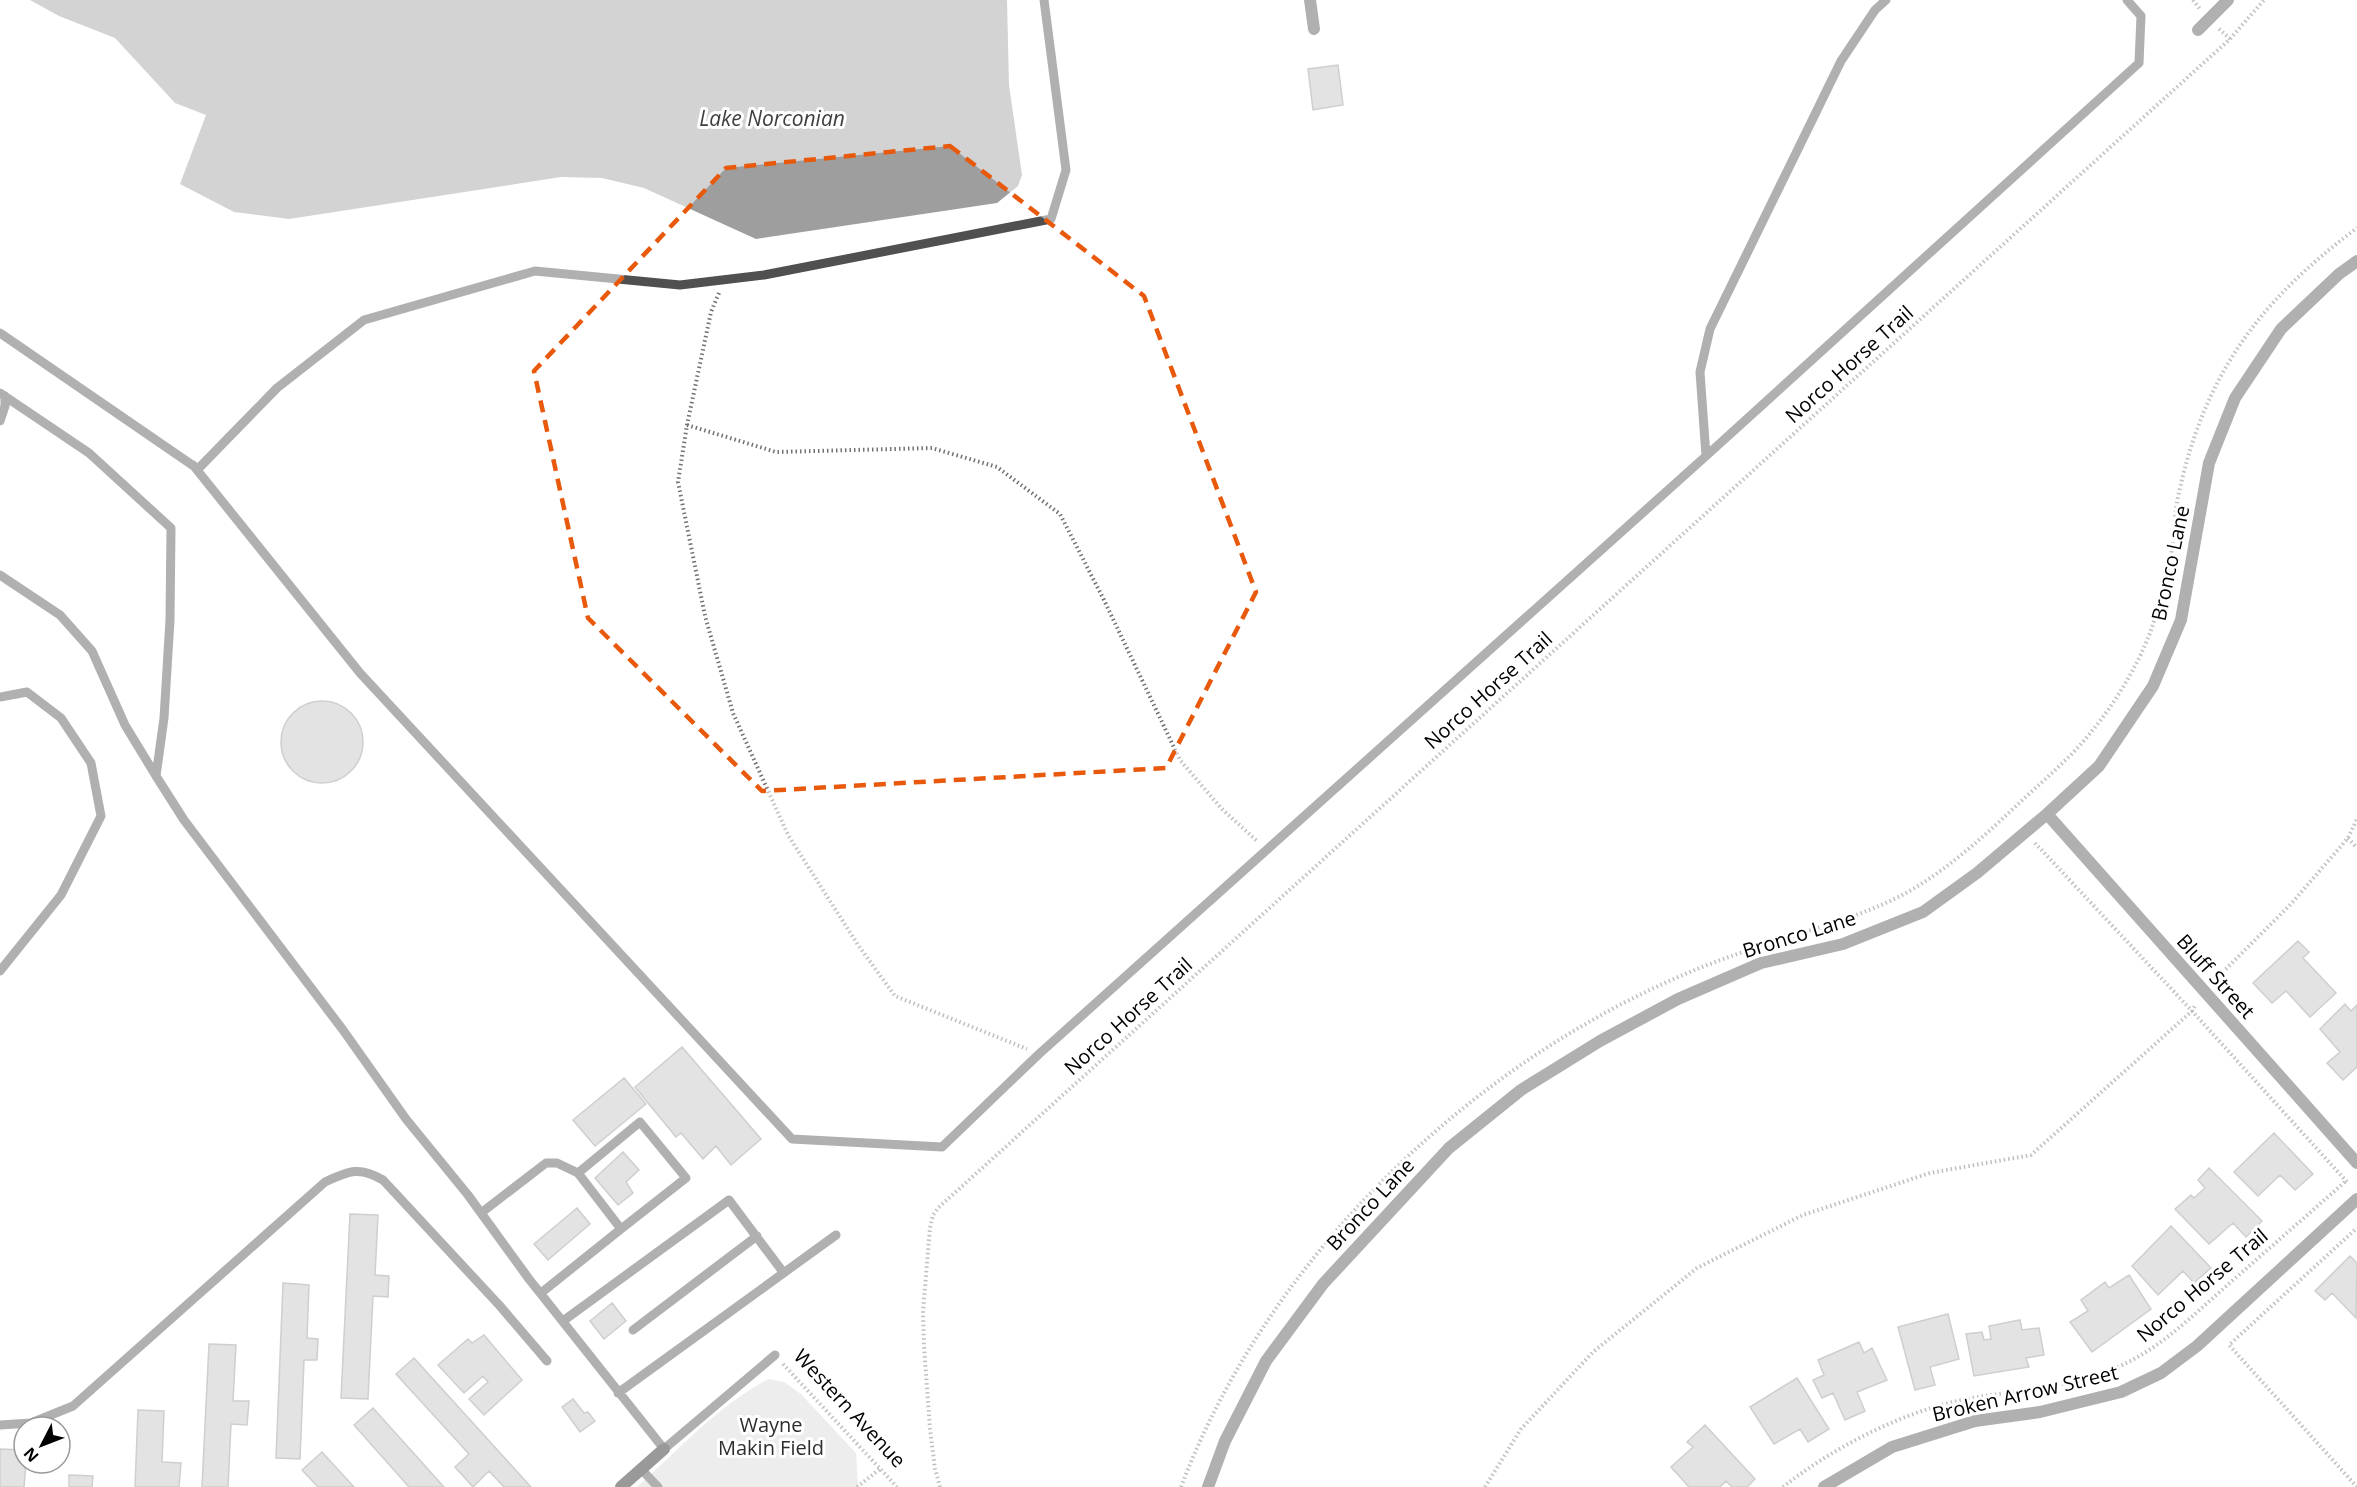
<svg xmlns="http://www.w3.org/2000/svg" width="2357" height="1487" viewBox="0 0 2357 1487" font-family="'Open Sans',sans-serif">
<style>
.green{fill:#d7d7d7}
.water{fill:#9e9e9e}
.building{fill:#c0c0c0;stroke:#949494;stroke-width:1.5}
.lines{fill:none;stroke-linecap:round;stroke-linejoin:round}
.path{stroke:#727272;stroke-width:4;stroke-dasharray:1.5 3;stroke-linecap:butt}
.lane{stroke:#505050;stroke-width:9}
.street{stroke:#505050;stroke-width:12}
.secondary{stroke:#1d1d1d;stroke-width:12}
.marked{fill:none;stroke:#e8590c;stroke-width:4.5;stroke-dasharray:12 8;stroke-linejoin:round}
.labels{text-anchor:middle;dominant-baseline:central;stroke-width:6;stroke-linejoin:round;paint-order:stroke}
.street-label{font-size:20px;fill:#000;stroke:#fff}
.park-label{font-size:20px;fill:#2e2e2e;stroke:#fff}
.water-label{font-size:21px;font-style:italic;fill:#3f3f3f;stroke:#fff}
</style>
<rect width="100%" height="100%" fill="#fff"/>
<path class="green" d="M769,1379L784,1382L801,1394L856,1453L858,1484L861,1487H637C679,1450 719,1404 769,1379Z"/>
<path class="water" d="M30,0H1007L1009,85L1022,175L1018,186L997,203L756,239L644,188L602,178L561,177L289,219L234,212L180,184L206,115L175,103L115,38L59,16Z"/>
<path class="building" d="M1338,65L1343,105L1313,110L1308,69Z
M281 742a41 41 0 1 1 82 0a41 41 0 1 1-82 0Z
M2298,941L2309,952L2303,958L2336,993L2310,1017L2286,991L2272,1003L2253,983Z
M2345,1004L2351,1011L2357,1005V1067L2343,1080L2327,1063L2340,1052L2320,1029Z
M682,1047L761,1139L731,1165L716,1146L703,1159L681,1133L676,1137L635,1087Z
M624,1078L646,1104L595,1146L573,1120Z
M2274,1133L2313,1174L2295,1190L2280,1175L2258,1196L2234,1172Z
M623,1152L639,1170L626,1182L633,1193L618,1205L595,1178Z
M2209,1168L2262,1221L2246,1237L2233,1223L2209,1244L2175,1209L2191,1195L2194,1198L2205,1188L2198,1180Z
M577,1208L590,1224L548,1260L534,1244Z
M350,1214L378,1215L375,1275L389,1276L388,1297L373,1296L368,1399L341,1398Z
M2171,1226L2211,1268L2194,1283L2183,1271L2158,1295L2132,1266Z
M2350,1256L2357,1263L2356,1318L2332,1293L2325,1300L2315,1291Z
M2129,1275L2151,1309L2092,1352L2070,1322L2088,1311L2081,1300L2105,1282L2109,1288Z
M283,1283L309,1285L307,1338L318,1339L317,1360H304L300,1459L276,1458Z
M612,1303L626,1321L604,1339L590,1321Z
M1948,1314L1959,1359L1930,1367L1935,1385L1915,1390L1898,1327Z
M2020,1320L2022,1330L2039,1328L2044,1355L2026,1358L2029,1367L1974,1376L1966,1334L1982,1332L1984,1340L1991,1339L1989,1326Z
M484,1335L522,1380L484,1415L469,1399L488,1382L483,1376L464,1393L438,1365L468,1339L472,1343Z
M1859,1342L1864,1353L1872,1348L1887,1380L1857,1392L1865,1411L1845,1420L1833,1393L1822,1398L1813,1380L1824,1375L1818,1360Z
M209,1344L236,1345L233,1401H249L247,1425L231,1424L228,1487H202Z
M414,1358L531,1487H504L489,1471L473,1487L455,1467L469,1454L396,1374Z
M1797,1378L1829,1429L1808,1442L1800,1429L1774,1444L1750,1407Z
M573,1399L584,1413L588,1412L595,1421L580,1432L562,1407Z
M373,1408L444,1487H409L354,1425Z
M138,1410L164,1411L162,1462L181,1463L179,1487H135Z
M1705,1425L1755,1479L1747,1487H1732L1726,1481L1720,1487H1689L1671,1467L1693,1447L1687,1442Z
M0,1449L24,1450V1463H26L24,1487H0Z
M322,1452L354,1487H318L302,1470Z
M69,1475L93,1476L92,1487H69Z"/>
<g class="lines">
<path class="path" d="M2193,0L2200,9
M2219,29L2230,39
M719,293L711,312L687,425L678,482L705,616L733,713L788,835L858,945L895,996L1027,1049
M687,425L776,452L932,448L997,467L1060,514L1104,600L1180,760L1221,808L1258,842
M2348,838L2357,848
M2035,843L2192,1011L2347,1182
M1762,945C1810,930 1861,917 1906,893C1947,870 1981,839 2015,807C2040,783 2070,759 2092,731C2115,703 2137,667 2150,633C2158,610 2165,585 2170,561C2174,540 2174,518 2178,497C2204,375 2258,302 2357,228
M2213,982L2291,904L2348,838L2357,819
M783,1364L897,1487
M857,1487L880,1469
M940,1487L935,1469L930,1429L924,1346L923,1311L930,1228L933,1215L938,1208L2230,39L2264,0
M1181,1487C1274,1241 1503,1030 1752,949
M1485,1487L1521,1429L1593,1352L1697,1268L1803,1215L1930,1173L2031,1155L2192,1011L2196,1004
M1783,1487C1830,1450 1894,1416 1953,1402C2006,1390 2063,1390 2113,1369C2156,1352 2189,1319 2223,1289C2264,1253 2305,1217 2346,1181
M2357,1487L2229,1345L2357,1228"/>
<path class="lane" d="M0,333L198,469L277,388L364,320L535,271L680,285L764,275L1051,219L1066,170L1044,0
M0,393L89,453L171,528L170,620L164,718L156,776L184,820L343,1030L406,1119L468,1195L529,1279L664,1449L775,1355
M0,421L5,406V396
M1706,456L1700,372L1710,329L1841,61L1875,10L1886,0
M193,465L360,673L792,1139L942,1147L1039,1054L1706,456L2139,63L2141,16L2127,0
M0,575L60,615L92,651L125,725L156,776
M0,697L27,692L61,718L91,763L101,816L61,895L0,971
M481,1213L546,1163H557L578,1173L640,1122L686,1178L621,1229L578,1173
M541,1293L621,1229
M563,1321L729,1200L783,1272
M633,1330L757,1236
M618,1393L836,1235
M0,1425L31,1423L73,1406L325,1182C349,1171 359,1166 383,1180L500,1306L547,1361
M641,1469L658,1487"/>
<path class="street" d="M1310,0L1314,29
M2198,30L2228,0
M2047,814L2357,1163
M1208,1487L1225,1441L1266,1361L1323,1284L1449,1148L1521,1090L1600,1041L1678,999L1761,963L1843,944L1923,912L1977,873L2047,814L2099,766L2153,686L2181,620L2209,463L2235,398L2281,329L2339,274L2357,261
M1824,1487L1892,1447L1975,1421L2040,1412L2121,1392L2161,1373L2197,1346L2357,1199"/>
<path class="secondary" d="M621,1487L664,1449"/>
</g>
<path d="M0 0H2357V1487H0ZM950,146L1144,296L1256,592L1166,768L762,791L588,618L534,371L726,168Z" fill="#fff" fill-opacity=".55" fill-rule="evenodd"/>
<path class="marked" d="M950,146L1144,296L1256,592L1166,768L762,791L588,618L534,371L726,168Z"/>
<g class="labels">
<g class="street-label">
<text transform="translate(1849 364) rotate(-42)">Norco Horse Trail</text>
<text transform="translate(2170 563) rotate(-78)">Bronco Lane</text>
<text transform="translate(1488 690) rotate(-42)">Norco Horse Trail</text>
<text transform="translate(1799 934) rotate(-17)">Bronco Lane</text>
<text transform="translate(2216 976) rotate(48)">Bluff Street</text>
<text transform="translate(1128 1016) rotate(-42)">Norco Horse Trail</text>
<text transform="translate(1370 1204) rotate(-47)">Bronco Lane</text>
<text transform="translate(2202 1285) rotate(-40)">Norco Horse Trail</text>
<text transform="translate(2025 1393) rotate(-13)">Broken Arrow Street</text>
<text transform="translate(850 1408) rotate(47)">Western Avenue</text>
</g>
<g class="park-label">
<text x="771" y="1424">Wayne<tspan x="771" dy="23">Makin Field</tspan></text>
</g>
<g class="water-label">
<text x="772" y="118">Lake Norconian</text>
</g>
</g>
<g transform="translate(42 1445) rotate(228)"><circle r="28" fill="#ffffff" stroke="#999999" stroke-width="1.5"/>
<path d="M0-4.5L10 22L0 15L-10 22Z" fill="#000000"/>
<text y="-9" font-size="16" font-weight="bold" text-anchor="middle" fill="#000000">N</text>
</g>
</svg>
